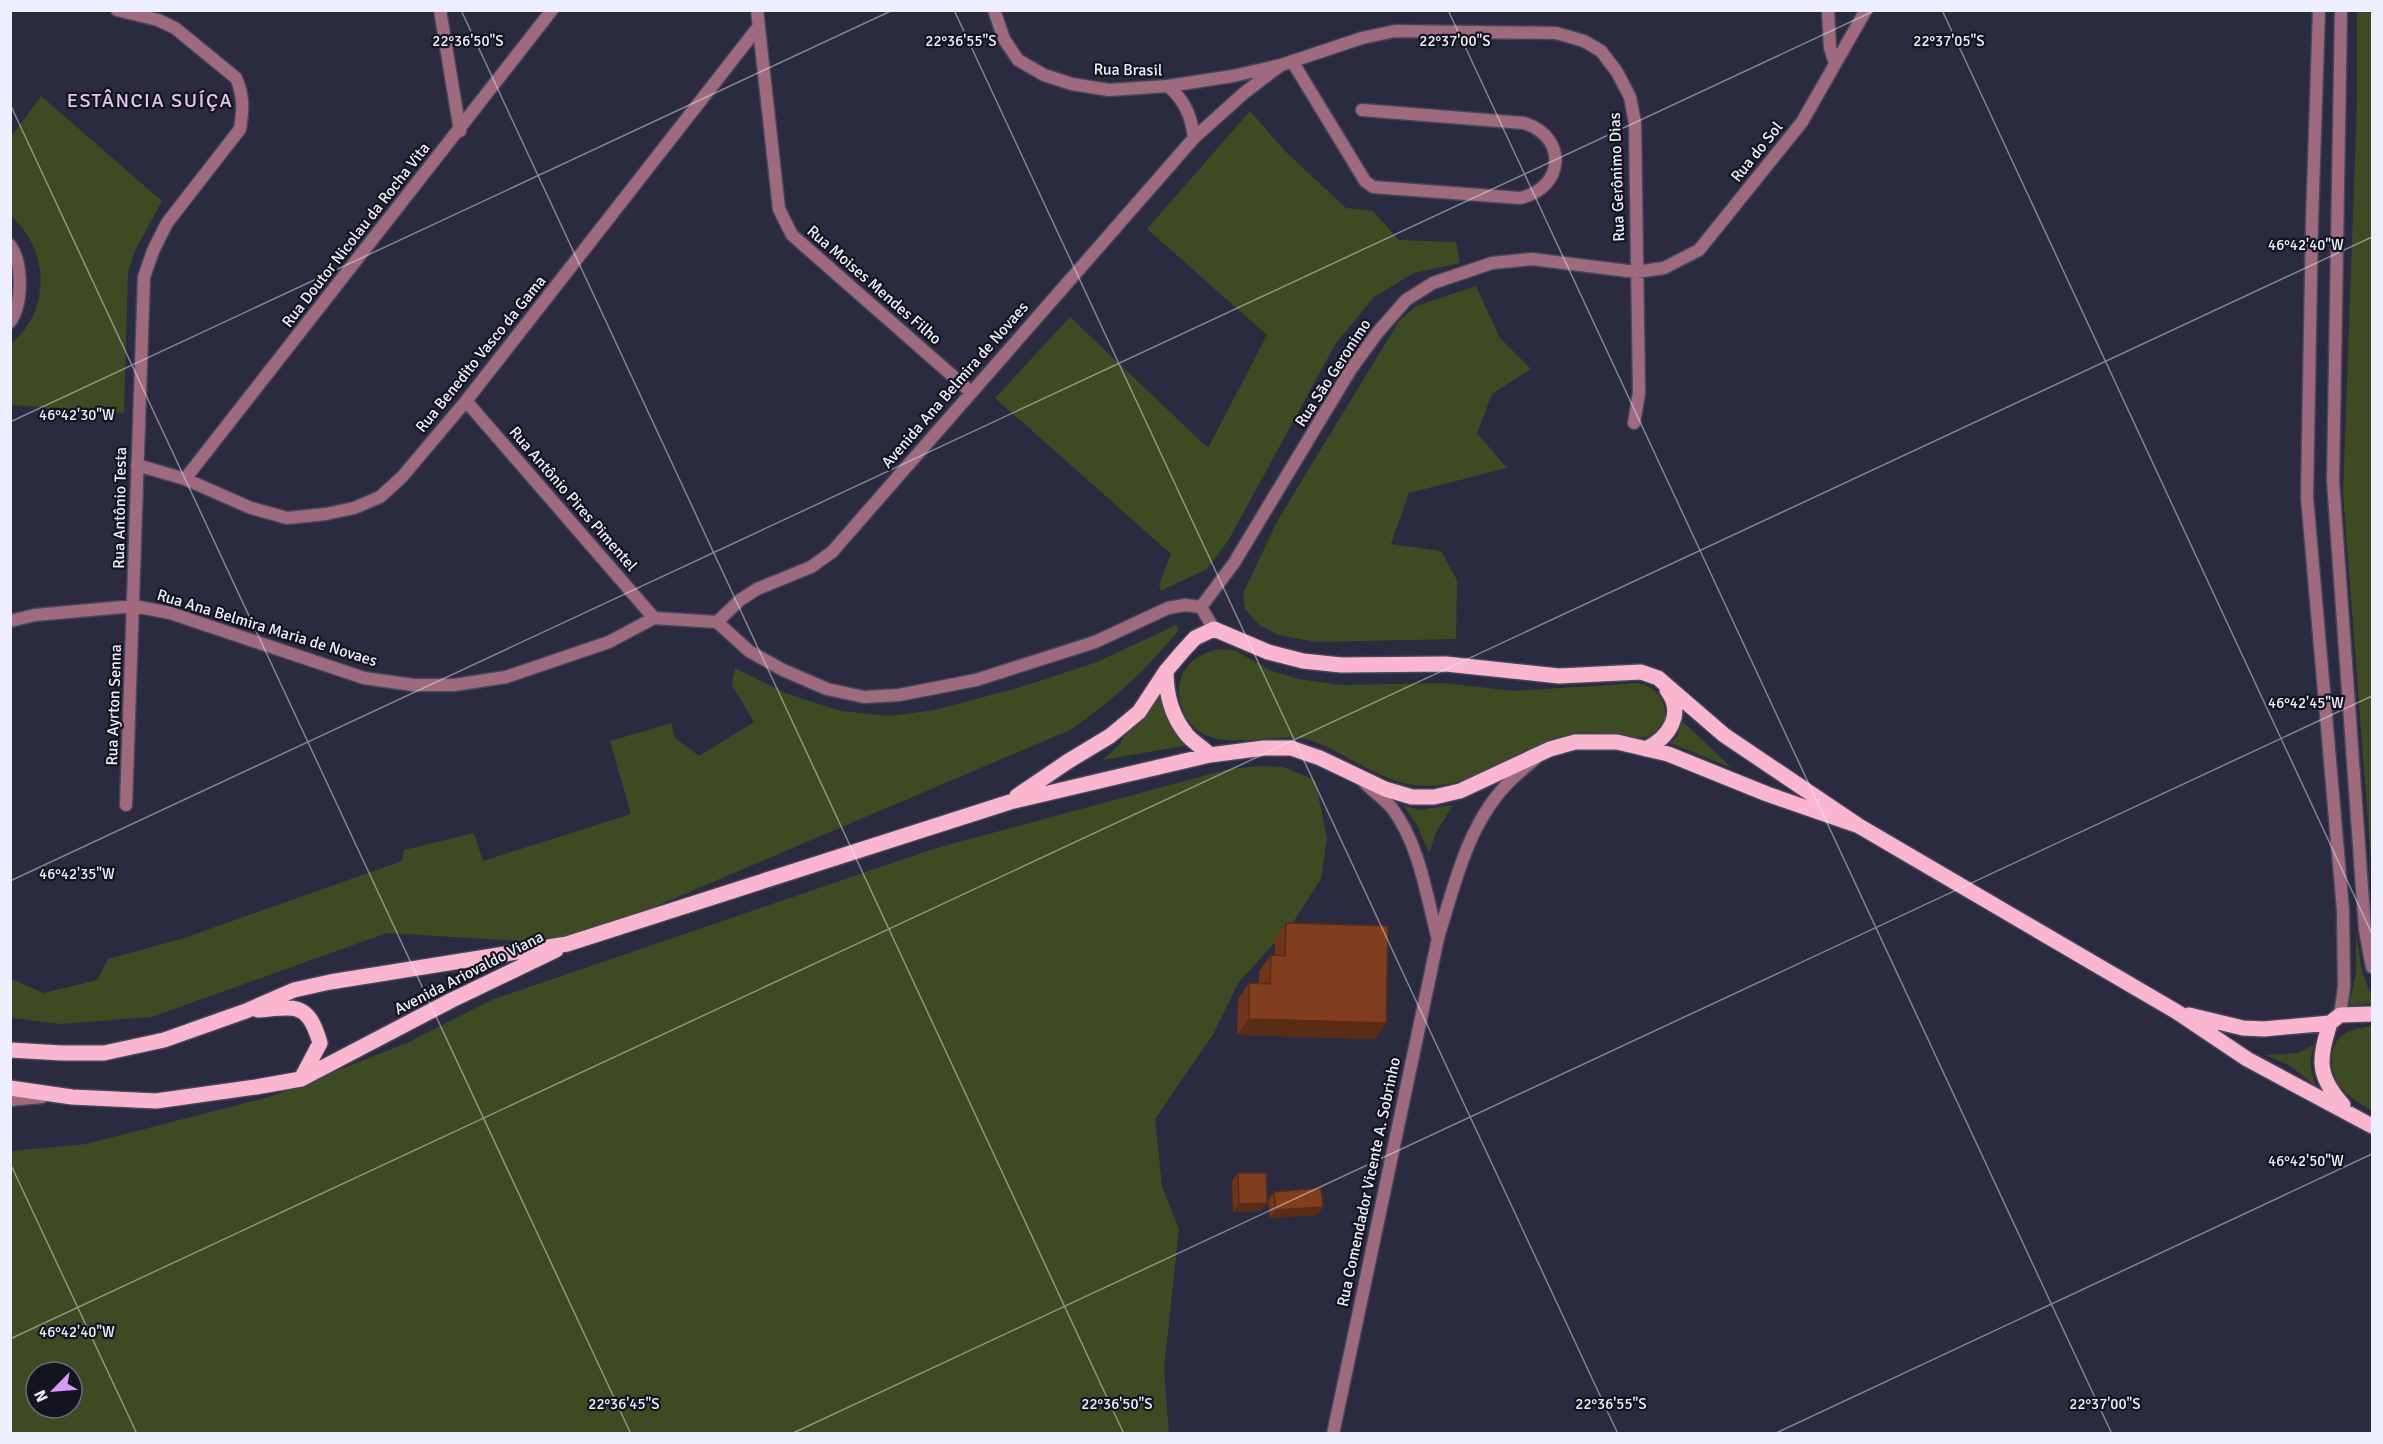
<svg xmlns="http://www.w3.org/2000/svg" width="2383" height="1444" viewBox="0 0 2383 1444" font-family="Signika,sans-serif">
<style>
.green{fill:#3e4a21;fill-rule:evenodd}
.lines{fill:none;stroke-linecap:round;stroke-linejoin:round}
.minor-casing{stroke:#45465b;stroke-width:15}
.tertiary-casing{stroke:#45465b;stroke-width:15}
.primary-casing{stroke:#45465b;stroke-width:18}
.minor{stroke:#a06a7e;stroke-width:12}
.tertiary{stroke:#a06a7e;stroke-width:12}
.primary{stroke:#fab6ce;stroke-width:15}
.wall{fill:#6f351a}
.shaded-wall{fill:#5a2b15}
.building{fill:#813e1e;stroke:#5a2b15;stroke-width:1.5}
.ticks{fill:none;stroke:#eeeffe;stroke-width:1.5;stroke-opacity:0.45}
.labels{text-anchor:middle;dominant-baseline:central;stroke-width:4.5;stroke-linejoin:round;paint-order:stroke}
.street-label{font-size:16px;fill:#eeeffe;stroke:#14141e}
.quarter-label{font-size:20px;letter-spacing:1.5px;fill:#e3c3f8;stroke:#14141e}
.ticks-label{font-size:15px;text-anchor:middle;fill:#eeeffe;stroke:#14141e;stroke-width:4.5;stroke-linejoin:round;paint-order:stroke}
</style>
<rect width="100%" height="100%" fill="#2a2a41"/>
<path class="green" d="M2357,11H2372V873L2343,494L2357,101Z
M41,96L162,201L135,251L128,272L124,413L11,405V344C44,317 50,269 26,233C22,227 16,221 11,215V137Z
M1250,111L1287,153L1346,208L1373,211L1399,240L1456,242L1460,263L1414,273L1374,297L1336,343L1228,541L1207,569L1161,591L1159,584L1171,554L995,398L1070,317L1208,448L1267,335L1147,229Z
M1476,286L1500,338L1531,369L1492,394L1477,433L1507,468L1409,493L1391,544L1441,551L1457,580L1456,639L1316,642L1278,635L1259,625L1245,609L1243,593L1279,518L1399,321L1416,306Z
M1176,625L1179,630C1147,669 1112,702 1070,730L567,944L387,933L152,1017L61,1024L11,1018L10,978L43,993L97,980L108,959L184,938L402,861L404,850L474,833L483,861L631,814L610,741L672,723L674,737L699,756L754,722L732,685L735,668L788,694L841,711L889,716L935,710L1021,687L1097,662Z
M1219,649L1234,650L1272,671L1299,679L1341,685L1444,683L1514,691L1639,683C1657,688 1665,699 1666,718C1661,724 1657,731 1651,735C1637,743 1595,729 1575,733C1523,742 1480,787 1426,786C1385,786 1350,755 1313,741C1271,727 1202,764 1182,708C1178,696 1177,686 1183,673C1191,658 1203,653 1219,649Z
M1158,694L1170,727L1189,745L1103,760L1119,745L1139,712Z
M1682,721L1732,768L1670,743L1677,737Z
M1259,766L1283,767L1315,780L1327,838L1321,879L1292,924L1238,983L1214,1033L1155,1119L1162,1186L1179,1229L1164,1368L1169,1433L11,1434V1151L86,1144L272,1096L407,1043L491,1000L933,849L1229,769ZM36,1372H72V1408H36Z
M1403,805L1419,810L1453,805L1437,831L1429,853L1417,825Z
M2356,931L2362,972L2372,997V1003L2349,1006L2356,972Z
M2372,1026V1111C2362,1105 2350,1098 2341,1088C2336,1082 2333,1074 2332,1067C2329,1037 2346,1029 2372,1026Z
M2315,1044C2308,1061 2310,1069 2316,1086L2289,1065L2265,1055L2298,1053Z"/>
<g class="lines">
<defs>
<path id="minor" d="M117,10L158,20L175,28L236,78C244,96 243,110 240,129L167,223L153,251L144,277L126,805
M440,10L460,131
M757,10L779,209L792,235L971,392
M994,10L1004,39L1018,60L1044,75L1072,84L1109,90L1168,86C1185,101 1191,115 1194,138
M1828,10L1830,48L1835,63
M2319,10L2312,221L2307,497L2343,910L2344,987L2340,1015
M2341,10L2333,481L2365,930L2372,967
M1292,61L1365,181L1373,187L1520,198C1565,188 1568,137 1524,123L1362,110
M1281,65L1362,38L1395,31L1556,33L1584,41L1601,51L1617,72L1630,97L1635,123L1639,393L1634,423
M10,245C23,263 23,304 10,322
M466,401L654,618
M137,465L185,479L251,508L287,518L326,514L354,508L380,497L402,477L466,401L759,26
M185,479L552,10
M1201,607L1234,563L1351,369L1378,332L1406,300L1433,283L1492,263L1532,259L1636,272L1664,268L1699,250L1802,122L1866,10
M10,621L35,615L134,606L170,613L364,678L413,685H454L506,677L609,642L654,618L717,622
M717,622L740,600L757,589L811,567L832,552L1194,138L1244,93L1281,65L1233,76L1168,86
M717,622L749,651L783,670L827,689L864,697L899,695L976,680L1095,642L1168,608L1185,605L1201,607L1214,629"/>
<path id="tertiary" d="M1364,782C1373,791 1384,799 1392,808C1419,844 1426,893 1437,936
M10,1100L42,1097
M1333,1434L1438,938C1455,883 1468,822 1511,780C1518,773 1527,766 1535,759"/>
<path id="primary" d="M1166,671C1166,693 1172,717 1187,735C1193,742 1203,748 1210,755
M1646,749C1669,737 1685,714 1667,690
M1017,796L1067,762L1110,736L1139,712L1166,671L1183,651L1195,638L1214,629L1268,652L1303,661L1341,665L1446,664L1559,676L1641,672L1658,678L1724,735L1859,826L2177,1012L2247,1059L2372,1126
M258,1010C297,1007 308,1002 320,1043L301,1079
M2189,1015L2243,1028L2264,1029L2330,1023L2340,1015L2372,1014
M2330,1023C2319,1059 2316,1075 2343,1105
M10,1050L62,1053H104L164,1040L246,1011L294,990L330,982L567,944L1010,802L1210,755L1264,748H1291L1320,758L1385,789L1412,797H1434L1460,791L1550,749L1575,742H1617L1668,754L1767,794L1859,826
M10,1088L72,1097L156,1101L256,1087L301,1079L452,1000L556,950"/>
</defs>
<use href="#minor" class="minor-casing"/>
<use href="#tertiary" class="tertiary-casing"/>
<use href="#primary" class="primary-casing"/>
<use href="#minor" class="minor"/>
<use href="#tertiary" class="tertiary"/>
<use href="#primary" class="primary"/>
</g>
<path class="wall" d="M1286,923L1386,1023L1375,1039L1237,1035L1238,999L1249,983L1259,984V971L1271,955H1275V939Z
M1238,1173L1261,1211L1233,1212L1232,1181Z
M1274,1192L1323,1207L1317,1215L1270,1218L1268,1200Z"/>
<path class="shaded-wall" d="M1249,1019L1386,1023L1375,1039L1237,1035Z
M1267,1203L1261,1211L1233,1212L1239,1204Z
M1323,1207L1317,1215L1270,1218L1276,1210Z"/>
<path class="building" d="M1286,923L1388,926L1386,1023L1249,1019V983L1270,984L1271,955L1285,956Z
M1238,1173H1266L1267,1203L1239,1204Z
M1321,1188L1323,1207L1276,1210L1274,1192Z"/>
<path class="ticks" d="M461,10L1124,1434M954,10L1618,1434M1448,10L2112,1434M1942,10L2372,934M10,104L631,1434M10,422L893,10M10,881L1876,10M10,1163L137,1434M10,1339L2372,237M791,1434L2372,696M1774,1434L2372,1154"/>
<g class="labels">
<g class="street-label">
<text transform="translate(1128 70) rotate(1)">Rua Brasil</text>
<text transform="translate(1757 152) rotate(-51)">Rua do Sol</text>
<text transform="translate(1617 177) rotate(-92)">Rua Gerônimo Dias</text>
<text transform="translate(356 235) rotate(-52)">Rua Doutor Nicolau da Rocha Vita</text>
<text transform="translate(874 285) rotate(41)">Rua Moises Mendes Filho</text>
<text transform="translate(481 354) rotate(-51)">Rua Benedito Vasco da Gama</text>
<text transform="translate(1333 373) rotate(-57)">Rua São Geronimo</text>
<text transform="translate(955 385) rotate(-49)">Avenida Ana Belmira de Novaes</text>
<text transform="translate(573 499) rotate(49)">Rua Antônio Pires Pimentel</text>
<text transform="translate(120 508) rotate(-89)">Rua Antônio Testa</text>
<text transform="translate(267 628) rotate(17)">Rua Ana Belmira Maria de Novaes</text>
<text transform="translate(114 705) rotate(-88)">Rua Ayrton Senna</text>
<text transform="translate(469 973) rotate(-27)">Avenida Ariovaldo Viana</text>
<text transform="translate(1369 1182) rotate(-78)">Rua Comendador Vicente A. Sobrinho</text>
</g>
<g class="quarter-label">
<text x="150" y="100">ESTÂNCIA SUÍÇA</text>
</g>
</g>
<g class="ticks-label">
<text x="468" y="46">22°36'50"S</text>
<text x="961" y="46">22°36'55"S</text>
<text x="1455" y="46">22°37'00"S</text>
<text x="1949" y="46">22°37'05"S</text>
<text x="2306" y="250">46°42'40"W</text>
<text x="77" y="420">46°42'30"W</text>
<text x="2306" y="708">46°42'45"W</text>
<text x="77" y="879">46°42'35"W</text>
<text x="2306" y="1166">46°42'50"W</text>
<text x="77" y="1337">46°42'40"W</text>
<text x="624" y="1409">22°36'45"S</text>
<text x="1117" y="1409">22°36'50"S</text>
<text x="1611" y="1409">22°36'55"S</text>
<text x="2105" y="1409">22°37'00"S</text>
</g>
<rect width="2383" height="1444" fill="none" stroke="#eeeffe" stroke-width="24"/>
<g transform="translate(54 1390) rotate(245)"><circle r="28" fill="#14141e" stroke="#6b6c78" stroke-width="1.5"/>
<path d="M0-4.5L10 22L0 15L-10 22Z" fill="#d69bfa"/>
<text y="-9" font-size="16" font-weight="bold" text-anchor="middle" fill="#eeeffe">N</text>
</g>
</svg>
